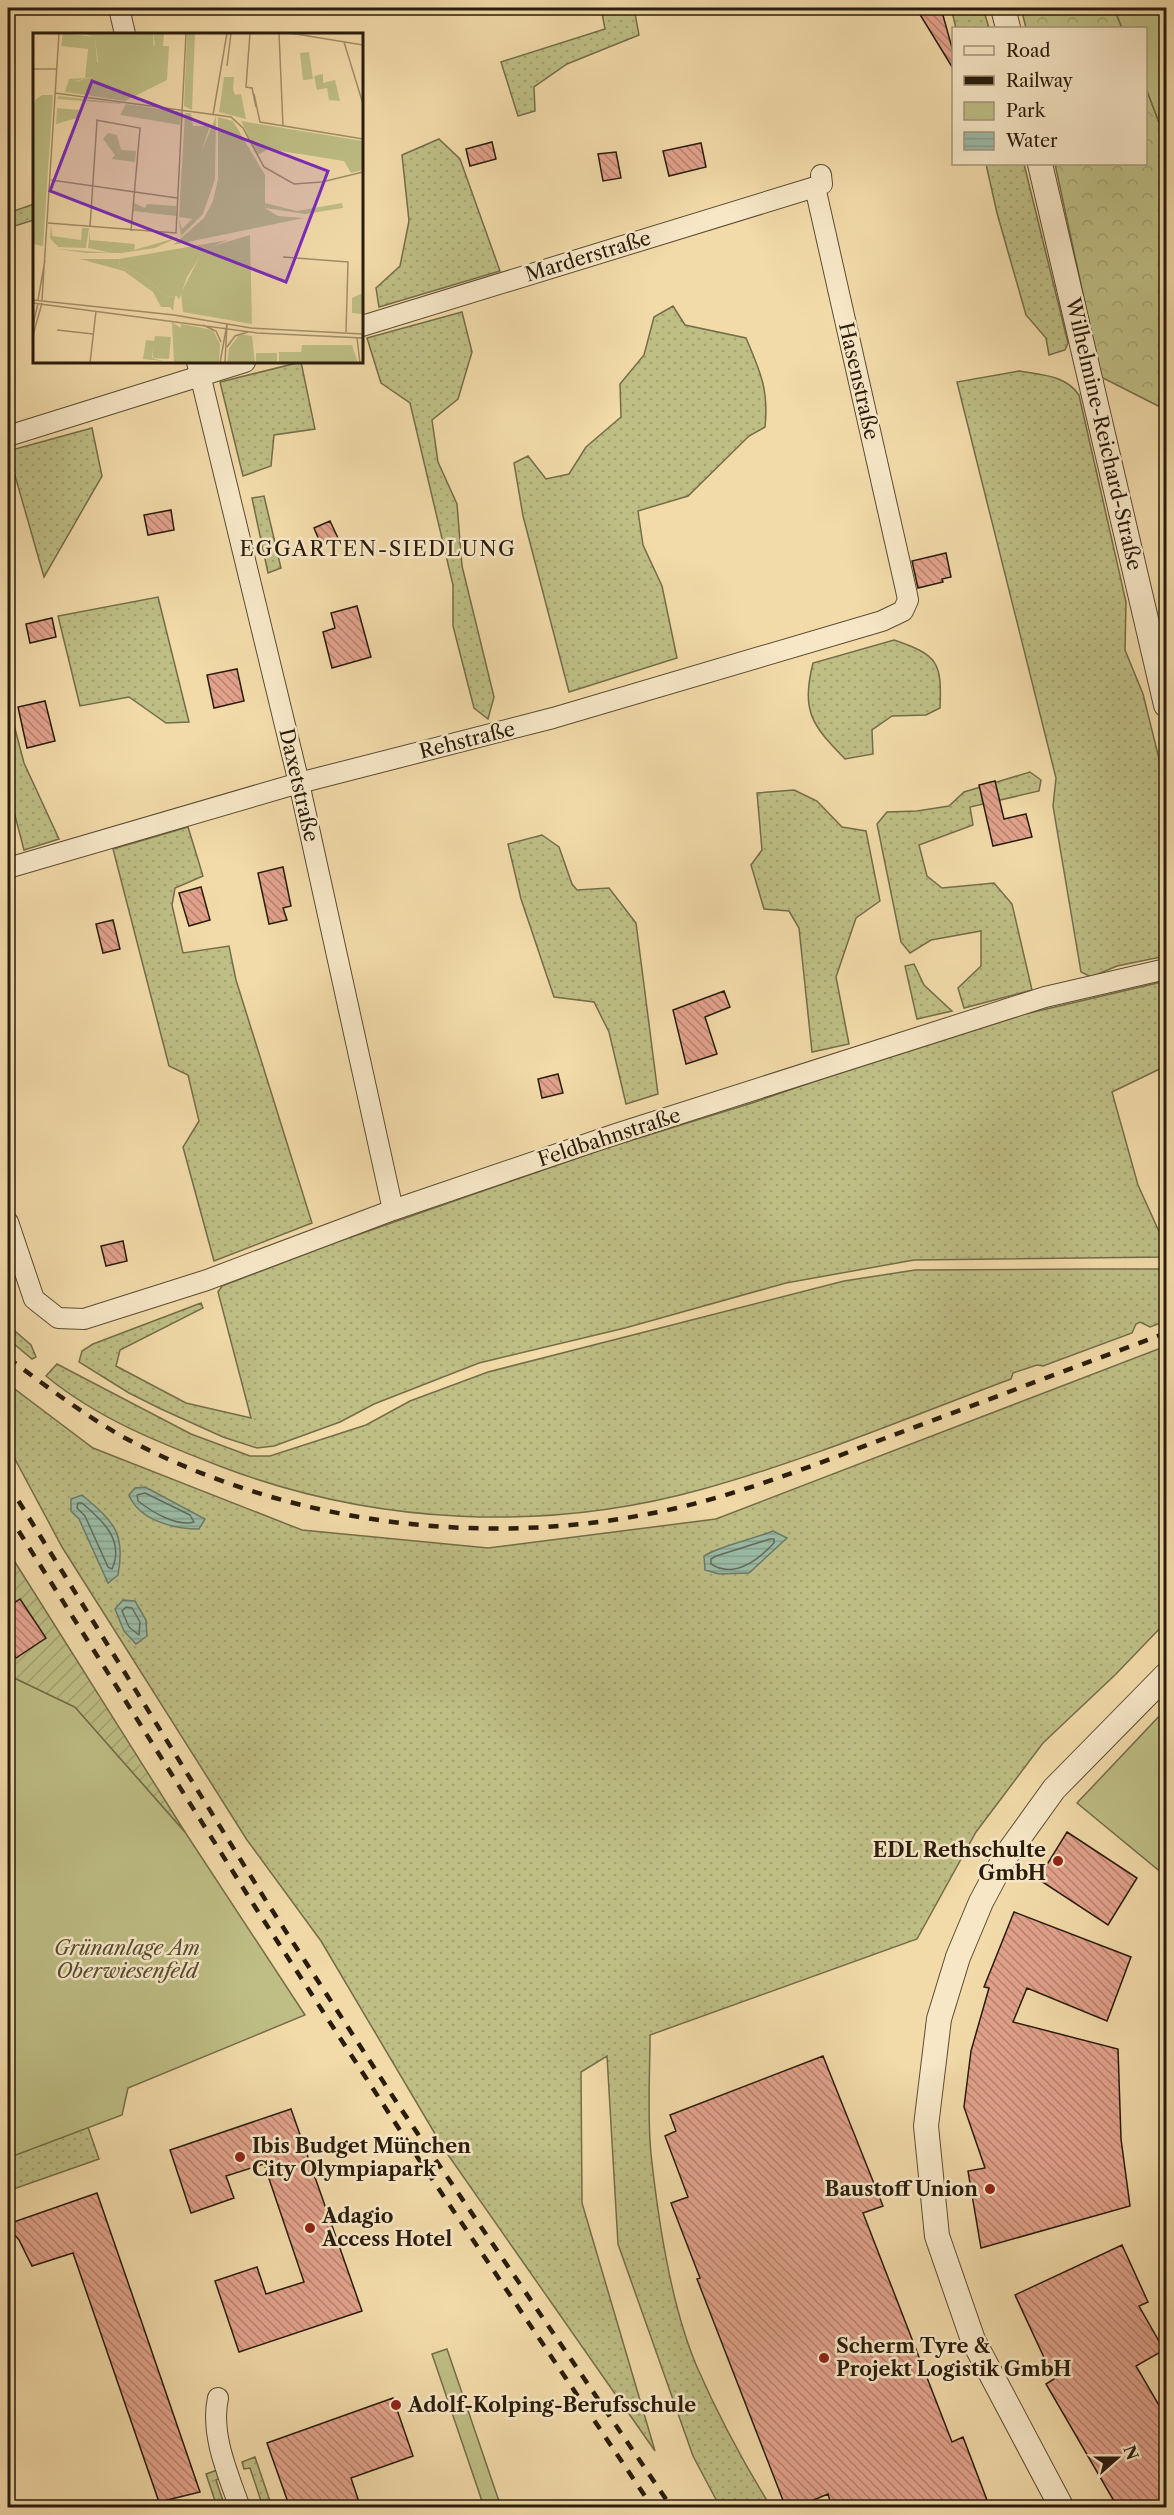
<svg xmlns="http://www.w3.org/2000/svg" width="1174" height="2515" viewBox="0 0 1174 2515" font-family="'Libre Caslon Text',serif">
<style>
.grass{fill:url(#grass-dots);stroke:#746d48;stroke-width:1.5}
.forest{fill:url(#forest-crowns);stroke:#746d48;stroke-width:1.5}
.park{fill:#bebe85;stroke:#746d48;stroke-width:1.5}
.garden{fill:url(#garden-furrows);stroke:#746d48;stroke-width:1.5}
.water{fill:url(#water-rules);stroke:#6d7b68;stroke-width:1.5}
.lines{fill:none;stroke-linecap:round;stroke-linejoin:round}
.shore{stroke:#626c59;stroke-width:1.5}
.building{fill:url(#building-back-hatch);stroke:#291c0c;stroke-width:1.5}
.minor-casing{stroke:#5b4c33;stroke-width:22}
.tertiary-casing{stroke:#5b4c33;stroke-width:26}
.minor{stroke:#f7e7c7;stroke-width:20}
.tertiary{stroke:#f7e7c7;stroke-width:24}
.rail{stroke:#291c0c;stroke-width:4.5;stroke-dasharray:10 10;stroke-linecap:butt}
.poi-dot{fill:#8f2418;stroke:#f7e7c7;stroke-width:2}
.labels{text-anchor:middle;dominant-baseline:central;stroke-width:5;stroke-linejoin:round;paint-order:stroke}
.street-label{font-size:20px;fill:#291c0c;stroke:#f7e7c7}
.poi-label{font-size:20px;font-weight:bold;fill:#291c0c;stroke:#f7e7c7;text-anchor:start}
.park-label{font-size:20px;font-style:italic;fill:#564d30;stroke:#f7e7c7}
.neighbourhood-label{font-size:21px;letter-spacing:1.5px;fill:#291c0c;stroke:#f7e7c7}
.inset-road{fill:none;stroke:#a28e6a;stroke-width:1.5}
.view{fill:#7b2cbf;fill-opacity:0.15;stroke:#7b2cbf;stroke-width:3}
.inset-edge{fill:none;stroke:#291c0c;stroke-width:3}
</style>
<defs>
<pattern id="grass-dots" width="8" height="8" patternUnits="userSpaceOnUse" patternTransform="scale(1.5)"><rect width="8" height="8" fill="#bebe85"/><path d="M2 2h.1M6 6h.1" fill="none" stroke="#a3a372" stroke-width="1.8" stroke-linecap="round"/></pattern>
<pattern id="forest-crowns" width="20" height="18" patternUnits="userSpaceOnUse" patternTransform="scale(1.5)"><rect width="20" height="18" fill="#bebe85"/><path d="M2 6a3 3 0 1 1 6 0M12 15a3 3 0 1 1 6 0" fill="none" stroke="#a3a372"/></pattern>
<pattern id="garden-furrows" width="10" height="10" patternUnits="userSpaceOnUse" patternTransform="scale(1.5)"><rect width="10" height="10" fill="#bebe85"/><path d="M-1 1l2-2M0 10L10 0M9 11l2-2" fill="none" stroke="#a3a372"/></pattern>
<pattern id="water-rules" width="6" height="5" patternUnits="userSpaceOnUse" patternTransform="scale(1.5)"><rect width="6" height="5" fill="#9bbba6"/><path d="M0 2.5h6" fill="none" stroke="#86a08e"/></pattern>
<pattern id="building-back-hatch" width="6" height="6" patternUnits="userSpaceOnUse" patternTransform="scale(1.5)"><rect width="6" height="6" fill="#e2a28c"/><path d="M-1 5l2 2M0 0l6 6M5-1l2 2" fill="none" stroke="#b78371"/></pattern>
</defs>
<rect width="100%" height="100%" fill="#f2daa9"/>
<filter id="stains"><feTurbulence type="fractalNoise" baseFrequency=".00333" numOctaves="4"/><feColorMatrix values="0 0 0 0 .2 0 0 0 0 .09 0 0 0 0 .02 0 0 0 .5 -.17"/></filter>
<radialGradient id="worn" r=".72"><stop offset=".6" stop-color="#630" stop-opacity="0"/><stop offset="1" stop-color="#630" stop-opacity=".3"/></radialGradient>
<path class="grass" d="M601,8H634L639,35L567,64L534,87L535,111L518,116L501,62L605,29Z
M951,8H983L989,28H956Z
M439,139L460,159L500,271L379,307L376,288L400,266L409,221L402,155Z
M986,164H1024L1068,343L1065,350L1049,355L1046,338L1026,315L997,213Z
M34,204V220L8,228V213Z
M673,306L685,325L746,338C760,371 769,390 765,427L749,436L688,496L638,511L643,545L662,586L677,658L569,692L523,516L514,463L528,456L546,479L569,474L586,447L621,417L620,384L644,355L654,317Z
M462,312L472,352L458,399L432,420L438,462L457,504L462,566L494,697L488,719L474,708L453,626V585L410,403L381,383L367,338Z
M301,362L315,429L274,435L271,466L243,476L220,382Z
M1019,371C1041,375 1066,375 1079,395L1126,602L1125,650L1143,694L1166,787V956L1117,966L1091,977L1081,972L1053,806L1056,778L957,382Z
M92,428L102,476L44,577L8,451Z
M264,496L281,568L268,573L252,498Z
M158,597L189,722L166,723L129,697L80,706L58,616Z
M8,635L13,653L8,702L24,763L59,839L24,850L8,789Z
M894,640C938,655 942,662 940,708L926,715L892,716L872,730L873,754L845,759C812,725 801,712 813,663Z
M1030,772L1041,780L1039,791L970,807L973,825L919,845L927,876L942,888L994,883L1012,904L1032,990L964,1008L958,988L981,966V931L931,940L910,953L901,942L877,824L887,812L917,811L949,806L964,792Z
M794,790L817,801L842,827L866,831L880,901L856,918L836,977L849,1044L812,1052L799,928L789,911L764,909L751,865L762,850L757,793Z
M188,827L203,876L175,888L172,905L183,953L229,946L236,980L312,1223L214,1261L183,1147L199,1121L188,1075L169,1066L113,849Z
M542,835L559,847L572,884L577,890L609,888L636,923L658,1094L626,1104L609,1032L594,1002L554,997L521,899L508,844Z
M914,964L924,985L952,1011L917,1019L905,966Z
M1166,981V1066L1112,1092L1138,1185L1166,1247V1257L914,1260L786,1283L625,1328L479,1363L374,1404L340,1422L274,1446L257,1448L223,1437L161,1409L129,1393L79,1362L82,1351L93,1344L201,1303L203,1308L120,1350L116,1366L186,1403L251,1418L218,1292L222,1286L337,1242L597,1151L755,1102L905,1050L1021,1015Z
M1083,1269H1166V1321L1150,1327L1140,1322L1136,1324L1132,1333L1043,1366L1037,1365L1013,1373L1011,1379C909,1417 808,1460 703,1489C545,1533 375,1525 222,1467C160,1443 98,1419 46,1376L57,1364L191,1434L250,1456H270L366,1425L410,1401L488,1372L844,1281L915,1270Z
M8,1325L31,1345L36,1357L32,1359L8,1339Z
M1166,1346V1622L1116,1674L1043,1743L976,1832L917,1939L650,2035C650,2074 647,2115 651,2154C658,2219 671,2306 697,2367C718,2415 743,2462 771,2507H720L693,2456L618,2244L607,2056L581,2072L582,2203L655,2451L444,2149L321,1941L247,1840L62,1547L8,1446V1384L93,1448L302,1530L488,1548L716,1519Z
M80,2104L99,2159L8,2191V2117Z
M255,2457L272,2507H263L250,2468L244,2469L242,2462Z
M220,2469L222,2478L216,2480L225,2507H217L206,2474Z"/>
<path class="forest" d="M1021,8H1114L1122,28H1026Z
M1146,88L1166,141V410L1101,377L1055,164H1146Z"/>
<path class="park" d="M1114,8H1166V141L1146,88V28H1122Z
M8,1675L75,1707L185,1832L305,2015L128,2088L122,2115L8,2158Z
M1166,1709V1892L1163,1874L1077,1803Z
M447,2349L501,2507H484L432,2354Z"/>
<path class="garden" d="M8,1551L185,1832L75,1707L8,1675Z"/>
<path class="water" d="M145,1487L205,1519L199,1529C173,1529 139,1520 129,1495L135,1488Z
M82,1495C113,1521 126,1532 118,1575L108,1583L79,1519L71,1511V1499Z
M773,1531L787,1538L749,1573L719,1574L705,1570L704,1556C719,1546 754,1539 773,1531Z
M123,1600L135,1601L146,1620L147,1636L136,1644L124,1631L115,1609Z"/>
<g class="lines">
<path class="shore" d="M145,1493L190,1515L194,1522C177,1527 152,1512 138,1501L137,1495Z
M78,1503H82C102,1520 125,1540 112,1569L108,1567L85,1516L77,1508Z
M770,1539H774V1543C758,1560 734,1579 711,1564V1559L716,1556Z
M126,1607L132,1608L140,1622L139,1635L129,1627L122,1611Z"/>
</g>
<path class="building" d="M916,8H941L954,55V70Z
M492,142L496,159L470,166L466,149Z
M701,143L706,167L669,176L663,151Z
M616,152L621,178L603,181L598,154Z
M171,510L174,530L148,535L144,515Z
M330,521L338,538L321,545L314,528Z
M946,553L951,577L942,579L943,582L918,588L912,561Z
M357,606L371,657L332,668L323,632L335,628L331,613Z
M52,618L56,637L30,643L26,624Z
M237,669L244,701L214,708L207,675Z
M45,701L55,741L27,748L18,707Z
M995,781L1004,819L1026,814L1032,837L993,846L979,785Z
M283,867L291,906L283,908L287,920L269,924L258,873Z
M201,887L210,920L189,926L179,893Z
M113,920L120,949L103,953L96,924Z
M724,991L730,1007L705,1017L717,1054L686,1064L673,1010Z
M558,1074L563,1093L542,1098L538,1079Z
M123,1241L127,1261L106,1266L101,1246Z
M20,1599L46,1638L16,1658L8,1644V1607Z
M1067,1832L1137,1878L1108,1925L1038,1879Z
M1014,1912L1131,1957L1107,2021L1027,1988L1013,2022L1118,2049L1121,2139L1130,2206L981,2248L968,2171L985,2168L964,2107L971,2051L989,1988L984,1987Z
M823,2056L883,2206L863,2213L952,2442L963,2437L990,2508H832L828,2494L794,2508H786L697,2279L700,2278L671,2203L688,2197L665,2136L676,2131L670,2115Z
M291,2109L362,2311L239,2352L215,2281L257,2267L266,2294L304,2282L264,2164L226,2176L234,2198L191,2213L170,2150Z
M97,2193L142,2323L200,2492L159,2502L73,2253L32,2266L19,2240L8,2227V2224Z
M1122,2245L1148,2302L1139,2306L1164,2350L1136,2366L1167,2419V2508H1118L1046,2384L1054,2379L1015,2295Z
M393,2398L413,2456L351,2478L361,2508H290L267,2443Z"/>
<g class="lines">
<defs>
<path id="minor" d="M119,8L125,34
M362,326L815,187L822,184L821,175
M197,362L299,783L393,1210
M8,436L245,362
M8,868L299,783L553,718L882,621L903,611L908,600L906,590L815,187
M8,1222L34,1299L58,1318L84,1319L207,1280L393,1210L616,1134L1045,997L1166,969
M218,2398C210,2434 228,2474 240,2508"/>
<path id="tertiary" d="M1003,8L1008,28
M1040,164L1166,705
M1062,2508L973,2340L937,2236L926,2126L939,2019L958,1957L981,1902L1005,1857L1054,1789L1166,1675"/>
</defs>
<use href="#minor" class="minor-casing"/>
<use href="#tertiary" class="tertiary-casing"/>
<use href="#minor" class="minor"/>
<use href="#tertiary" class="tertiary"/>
<path class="rail" d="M8,1358C46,1386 84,1415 125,1438C283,1522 473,1548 648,1514C729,1499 806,1468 883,1439C977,1404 1072,1368 1166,1333
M8,1484L268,1904L399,2106L672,2508
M8,1514L257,1910L418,2158L653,2508"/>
</g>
<g class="poi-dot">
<circle cx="1058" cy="1861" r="6"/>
<circle cx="240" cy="2157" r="6"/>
<circle cx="990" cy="2189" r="6"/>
<circle cx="310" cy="2228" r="6"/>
<circle cx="824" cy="2358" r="6"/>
<circle cx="396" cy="2405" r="6"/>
</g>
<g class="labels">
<g class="street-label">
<text transform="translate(588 256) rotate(-17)">Marderstraße</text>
<text transform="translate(859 381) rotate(77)">Hasenstraße</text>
<text transform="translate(1104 434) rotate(77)">Wilhelmine-Reichard-Straße</text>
<text transform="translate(467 740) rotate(-14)">Rehstraße</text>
<text transform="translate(299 785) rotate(77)">Daxetstraße</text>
<text transform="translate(609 1137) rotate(-18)">Feldbahnstraße</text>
</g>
<g class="poi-label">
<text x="1046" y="1850" text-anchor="end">EDL Rethschulte<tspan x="1046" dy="23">GmbH</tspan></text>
<text x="252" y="2146">Ibis Budget München<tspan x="252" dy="23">City Olympiapark</tspan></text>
<text x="978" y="2189" text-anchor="end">Baustoff Union</text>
<text x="322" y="2216">Adagio<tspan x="322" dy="23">Access Hotel</tspan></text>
<text x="836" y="2346">Scherm Tyre &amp;<tspan x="836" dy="23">Projekt Logistik GmbH</tspan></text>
<text x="408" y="2405">Adolf-Kolping-Berufsschule</text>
</g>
<g class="park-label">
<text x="127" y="1948">Grünanlage Am<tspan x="127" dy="23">Oberwiesenfeld</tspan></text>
</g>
<g class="neighbourhood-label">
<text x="378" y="548">EGGARTEN-SIEDLUNG</text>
</g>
</g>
<g transform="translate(33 33)">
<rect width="330" height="330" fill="#f2daa9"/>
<path d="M276,19L280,46L270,47L267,20ZM290,41V50L302,47L307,68L296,67L294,55L284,57L281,43ZM191,44H201L200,56L202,62L208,61L213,86L186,79ZM9,62H20L10,213L0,211V78L2,67ZM26,63L87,70L88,71L24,66ZM93,71L149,79L147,92L87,82ZM24,75L46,77L44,85L23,91ZM152,80H158L160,93H177L168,120L183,83L182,146L170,181L148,203L146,186L149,196L159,186L146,184ZM185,84L200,88L232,142V170L264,178L309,170L310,175L272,181L232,175L245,183L271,185L140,212L171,185L180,168L185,146ZM75,100L84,102L88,117L103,118L102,129L79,126L82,122L70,106ZM101,170L112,175L114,171L143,173V183L100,178ZM18,191L19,203L48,207L49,195H56L53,215L25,214L17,205ZM57,196V207L102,211L101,217L94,219L146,204L122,215L88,220H53L24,216L79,220L55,215ZM47,226H86L87,234L108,242L134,264L142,263L140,278L137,274H128L120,259L91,238ZM330,260V281L319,280V265Z" fill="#bebe85"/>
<path d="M30,0L62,4L65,42L43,48L47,54L113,23L122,12L120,0H131L130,13H136L134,47L92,68L32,59L36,46L52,45L55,16L28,13ZM154,0H162L159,77L151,73Z" fill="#bebe85"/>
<path d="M50,0H120L121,18L113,23L121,27V38L113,42L97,31L94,32L95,47L72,53L47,54L42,49L65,42L61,30L65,29L62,5ZM208,88L330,108V137L318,140L311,128L235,116L225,122ZM217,202L219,291L150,279L148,260L166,225L180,213ZM139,289L148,295V291L180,297L187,311L186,330H141ZM207,301L219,303L222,330H194L196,315ZM122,303L138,304L136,326L120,325V316L119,325L130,328L110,326L113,307L121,308ZM269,312H319L325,330H246V319H268ZM223,320H244V330H223Z" fill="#bebe85"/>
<path d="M195,207L180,213L166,225L154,244L146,267L144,263L134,264L108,242L87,234L86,226Z" fill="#bebe85"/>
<path class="inset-road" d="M217,0L213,54L219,55L223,74M246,0L250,93M257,0L330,12M311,9L330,71M194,33L198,0M0,36H24M22,60L198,84L210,95L231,134L261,151L289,149L330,139M221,61L227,89L330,106M180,82L194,0M63,87L107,95L98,198M18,147L144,165M15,190L143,200L153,0M57,194L64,88M250,224L315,229L313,299M0,267L141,282L218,295L330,301M5,267L12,227M9,267L26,0M0,270L224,300L330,305M0,292L5,270M170,292L183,298L188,309M24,297L60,301M0,302L9,270M324,305L327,330M194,314L202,303L215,299M192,329L194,292M57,330L63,278M187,330L194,291"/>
<path class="view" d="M59,48L295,138L253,249L17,158Z"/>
<rect width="330" height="330" class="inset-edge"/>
</g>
<rect width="1174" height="2515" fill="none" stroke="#f2daa9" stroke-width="30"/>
<rect x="9" y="9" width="1156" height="2497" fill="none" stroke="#291c0c" stroke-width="3"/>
<rect x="15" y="15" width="1144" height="2485" fill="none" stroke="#291c0c" stroke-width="1.5"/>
<rect x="952" y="27" width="195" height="138" fill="#f7e7c7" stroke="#a5967c" stroke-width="1.5"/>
<rect x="964" y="46" width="30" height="9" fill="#f7e7c7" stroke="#a5967c" stroke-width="1.5"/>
<text x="1006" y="57" font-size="18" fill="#291c0c">Road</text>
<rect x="964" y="76" width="30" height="9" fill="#291c0c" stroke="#a5967c" stroke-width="1.5"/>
<text x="1006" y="87" font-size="18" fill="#291c0c">Railway</text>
<rect x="964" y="102" width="30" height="18" fill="#bebe85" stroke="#a5967c" stroke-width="1.5"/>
<text x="1006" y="117" font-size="18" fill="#291c0c">Park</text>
<rect x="964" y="132" width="30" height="18" fill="url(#water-rules)" stroke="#a5967c" stroke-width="1.5"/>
<text x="1006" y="147" font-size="18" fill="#291c0c">Water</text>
<g transform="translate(1117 2458) rotate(69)" stroke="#f7e7c7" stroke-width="4.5" paint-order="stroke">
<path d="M0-4.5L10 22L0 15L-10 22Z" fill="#291c0c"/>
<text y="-9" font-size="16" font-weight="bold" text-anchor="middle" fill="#291c0c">N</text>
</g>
<rect width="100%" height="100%" filter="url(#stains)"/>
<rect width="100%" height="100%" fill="url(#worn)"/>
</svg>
